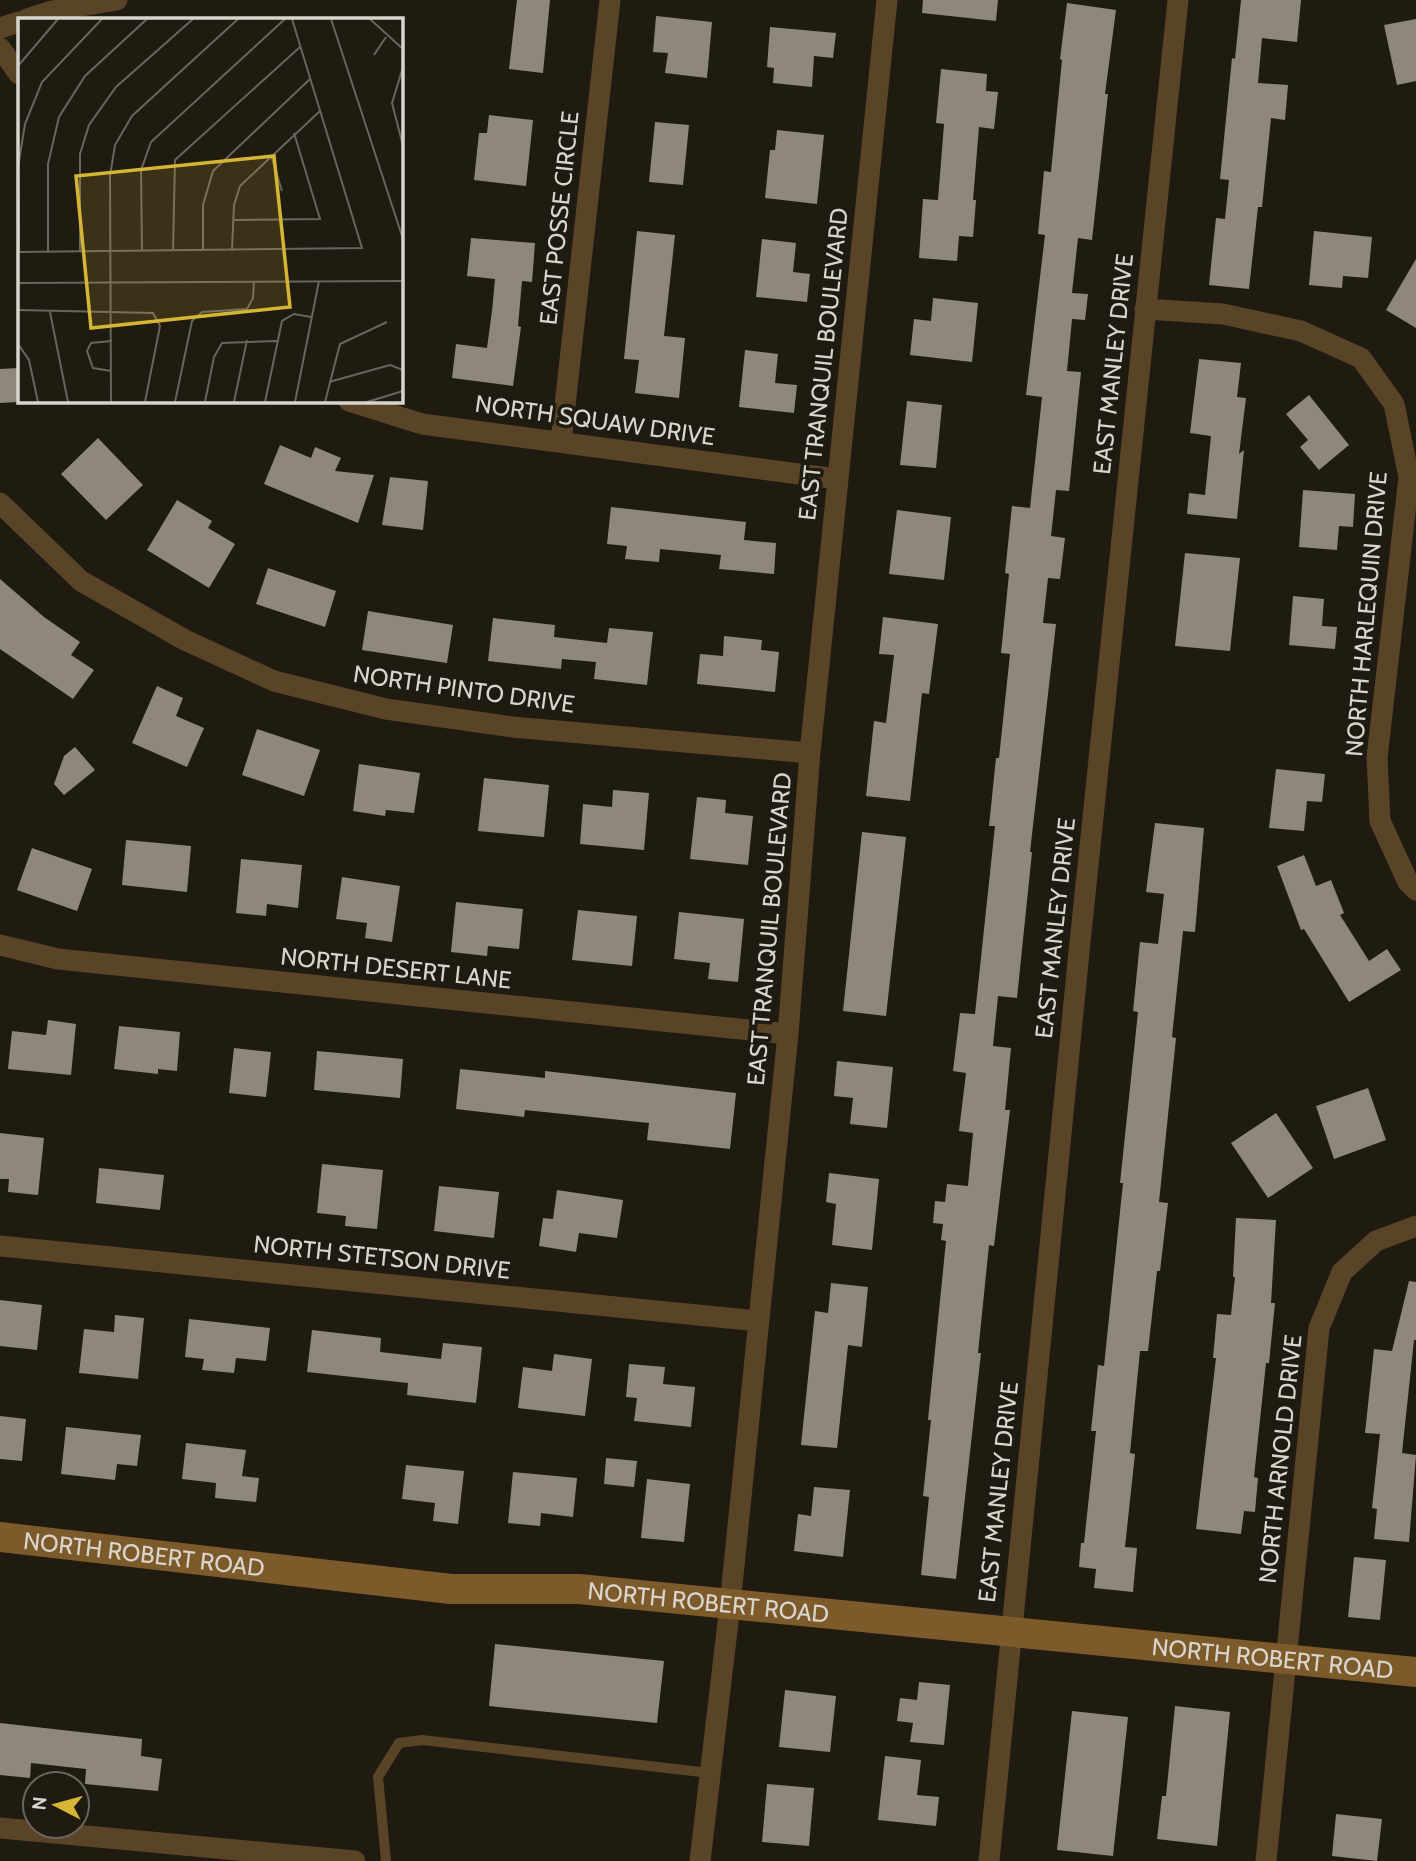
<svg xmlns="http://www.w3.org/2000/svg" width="1416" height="1861" viewBox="0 0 1416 1861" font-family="Cabin,sans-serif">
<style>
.building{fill:#8e887c}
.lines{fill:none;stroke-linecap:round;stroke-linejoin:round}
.lane{stroke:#5a4427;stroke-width:10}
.street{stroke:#5a4427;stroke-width:21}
.secondary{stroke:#7d5a29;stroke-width:30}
.labels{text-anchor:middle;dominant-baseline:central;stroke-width:7;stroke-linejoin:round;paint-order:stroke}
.street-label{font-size:24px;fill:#d8d5cf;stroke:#1f1b11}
.inset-road{fill:none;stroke:#69655d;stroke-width:2}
.view{fill:#d6b534;fill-opacity:0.15;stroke:#d6b534;stroke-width:3.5}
.inset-edge{fill:none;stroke:#d8d5cf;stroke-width:3.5}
</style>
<rect width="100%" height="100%" fill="#1f1b11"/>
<path class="building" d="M517,0H550L543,73L509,69Z
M923,0H998L996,21L922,13Z
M1241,0H1301L1297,42L1262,38L1258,83L1288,85L1285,120L1271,118L1262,207H1258L1249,289L1209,285L1216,218L1225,219L1229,180L1220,179L1232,58L1235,59Z
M1067,3L1116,10L1105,94H1108L1092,240L1078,238L1072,293L1088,294L1085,320L1072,319L1067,371L1081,372L1069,491L1056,490L1051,536L1065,538L1060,579L1048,578L1043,623L1056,624L1030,852H1032L1017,998L998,996L993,1046L1011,1048L1005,1110H1010L994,1246L989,1245L978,1353H981L956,1579L921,1575L929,1497L923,1496L931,1420H928L946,1241L941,1240L943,1224L933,1223L935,1201L945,1202L947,1184L968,1186L973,1133L959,1131L966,1073L953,1071L960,1013L975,1014L995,826H989L996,758H999L1010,654L1001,653L1009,574L1005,573L1012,506L1030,508L1042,397L1026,395L1045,235L1038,234L1044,171L1051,172L1062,60L1060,59Z
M656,16L712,22L707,78L665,73L668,53L653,52Z
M1416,19V81L1397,85L1384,25Z
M770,27L836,33L833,58L814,56L812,87L773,83L774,68L767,67Z
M941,69L987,74L986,91L998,92L994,129L979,127L973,200H976L973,237L959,236L957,261L919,258L923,199L938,200L944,124L936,123Z
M489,115L533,120L526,186L474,180L479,133H487Z
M655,122L689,125L683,185L649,182Z
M777,130L824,135L817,204L765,198L770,150H775Z
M637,231L675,235L664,336L685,338L679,398L635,393L639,360L624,359Z
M1314,231L1372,237L1368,278L1343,276L1342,288L1309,285Z
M471,238L535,243L532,282L522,281L518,326L521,327L513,386L452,378L456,344L487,348L492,311L495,279L467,276Z
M762,239L796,243L793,272L810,274L807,302L756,297Z
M1416,259V328L1386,310Z
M933,298L978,303L972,362L910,355L914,319L931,321Z
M745,350L778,354L775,383L797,385L794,413L739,407Z
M1199,359L1241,363L1237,397L1246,398L1239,454L1244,450L1237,519L1187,514L1189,493L1205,495L1211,436L1190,433Z
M19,368V402L0,403V369Z
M1309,395L1349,445L1319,470L1300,447L1308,440L1286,414Z
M907,401L942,405L936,468L900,465Z
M98,438L143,485L106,520L61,474Z
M280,445L311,458L315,447L341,458L335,471L374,475L358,523L264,484Z
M390,477L428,481L423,530L382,525Z
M1303,490L1355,494L1353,527L1339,526L1337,550L1299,547Z
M177,500L212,521L208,528L235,544L209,588L147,550Z
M611,507L746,522L744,540L776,543L774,574L719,569L721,555L660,549L659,562L625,559L627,546L607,544Z
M897,510L951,517L944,580L889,574Z
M1185,553L1240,558L1230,651L1175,646Z
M268,568L336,591L325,627L256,604Z
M0,579L44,617L80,642L71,655L94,670L73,699L0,649Z
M1293,596L1324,599L1322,626L1337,627L1335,649L1289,645Z
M368,611L453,625L447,663L362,650Z
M883,617L938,624L929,694L922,693L910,801L866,796L874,721L886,723L894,655L879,654Z
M493,618L555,625L554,637L607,643L609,628L653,632L647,685L594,679L596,662L562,659L561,669L488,661Z
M724,636L762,640L761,650L779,652L775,692L697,684L700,654L723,656Z
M157,686L183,698L176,716L204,728L187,767L132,743Z
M257,729L320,750L304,796L242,775Z
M75,747L95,770L64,795L54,784L64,756Z
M359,764L420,773L414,813L386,810L385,816L353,811Z
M1276,769L1325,774L1322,802L1307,801L1304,831L1269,828Z
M484,778L549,785L544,837L478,831Z
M613,790L649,793L644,850L580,844L583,804L612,807Z
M697,797L726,800L725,813L753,816L748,865L690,859Z
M1155,823L1204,828L1195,932L1183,931L1172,1037L1176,1038L1159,1202L1168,1203L1160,1271H1157L1148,1351H1140L1130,1453L1135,1454L1125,1547L1137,1548L1133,1592L1094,1588L1096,1569L1079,1567L1081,1543H1084L1096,1431H1091L1098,1365L1104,1366L1123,1183H1120L1138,1012L1133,1011L1140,942L1158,944L1164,894L1146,892Z
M862,832L906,837L886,1016L843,1011Z
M126,840L191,846L187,892L122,885Z
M32,848L92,869L77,911L17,890Z
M1304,855L1316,886L1331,880L1344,913L1340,915L1369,961L1387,949L1401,970L1349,1002L1304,929L1301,930L1277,866Z
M241,859L302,865L298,908L267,904L266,916L236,913Z
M342,877L400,886L392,942L365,938L367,923L336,919Z
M456,902L523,909L519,949L488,946L487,956L451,952Z
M578,910L637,916L632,966L572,960Z
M679,912L744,919L738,982L708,979L710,963L674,959Z
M48,1020L76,1024L71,1075L8,1069L12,1031L46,1035Z
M119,1026L180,1032L177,1071L158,1069V1074L114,1069Z
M234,1048L271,1052L266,1097L229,1093Z
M317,1051L403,1059L400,1098L314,1090Z
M837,1061L893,1067L887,1128L850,1124L853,1098L834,1096Z
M460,1069L545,1078V1071L736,1093L730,1149L647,1140L649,1123L525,1110L524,1117L456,1109Z
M1368,1088L1386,1140L1334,1159L1316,1106Z
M1276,1113L1313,1168L1268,1198L1231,1143Z
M0,1133L44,1138L38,1195L8,1192L9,1179H0Z
M322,1164L383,1170L377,1229L345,1226L346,1216L317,1213Z
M99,1168L164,1175L160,1210L96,1203Z
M829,1173L879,1179L872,1250L832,1245L836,1204L826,1202Z
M439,1186L499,1192L494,1238L434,1231Z
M557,1190L623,1200L617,1238L579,1233L576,1252L539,1246L543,1218L553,1219Z
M1236,1218L1276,1220L1271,1303H1275L1269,1363H1266L1254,1477L1258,1478L1255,1512L1244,1511L1241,1534L1196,1529L1216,1358H1213L1217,1314L1231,1315L1235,1277H1233Z
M1409,1281L1416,1282V1340H1414L1402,1453L1416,1455L1409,1542L1374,1539L1377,1509L1372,1508L1380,1434L1365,1433L1374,1349L1392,1351Z
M831,1283L868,1287L862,1347L848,1345L837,1448L801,1445L815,1311L828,1313Z
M0,1300L42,1305L37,1350L0,1346Z
M115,1315L144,1318L138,1379L79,1373L84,1329L114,1332Z
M189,1319L270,1328L266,1361L236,1358L234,1373L202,1370L204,1359L185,1357Z
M312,1330L381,1338L380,1352L441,1359L443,1343L482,1347L476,1403L407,1395L408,1383L307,1372Z
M554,1354L592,1359L585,1416L518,1408L523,1367L552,1371Z
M629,1364L665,1367L663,1384L695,1387L691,1427L634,1421L637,1398L626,1397Z
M0,1416L26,1419L22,1461L0,1459Z
M66,1427L141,1435L137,1466L117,1464L115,1480L61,1474Z
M186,1443L246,1450L242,1476L259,1478L256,1502L215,1498L216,1483L182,1479Z
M606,1458L637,1461L634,1487L604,1484Z
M406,1465L464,1471L458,1524L433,1521L435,1503L402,1499Z
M513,1472L577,1478L573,1517L541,1513L540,1526L508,1523Z
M647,1479L690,1484L684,1542L641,1538Z
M814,1487L850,1490L843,1557L794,1551L798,1514L811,1516Z
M1354,1557L1386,1560L1380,1620L1348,1617Z
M495,1644L664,1661L657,1723L489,1706Z
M919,1682L950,1685L944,1745L910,1742L913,1723L897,1721L900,1698L917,1700Z
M785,1690L836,1696L830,1752L779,1747Z
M1175,1706L1230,1712L1217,1846L1157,1839L1162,1796H1166Z
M1072,1711L1128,1717L1113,1856L1057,1850Z
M0,1723L142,1739L141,1756L162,1759L158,1791L85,1784L86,1769L31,1763L30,1778L0,1775Z
M885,1756L921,1760L917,1795L939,1797L936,1826L878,1820Z
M767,1784L814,1788L809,1846L762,1842Z
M1336,1814L1382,1819L1377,1861L1332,1856Z"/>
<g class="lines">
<path class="lane" d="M386,1861L378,1777L399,1743L422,1740L710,1773"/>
<path class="street" d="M27,19L52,11L117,0
M0,28L19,22
M0,48L19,74
M1145,309L1223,314L1301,331L1361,358L1394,404L1409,477L1377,758L1380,821L1408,882L1416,890
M349,401L422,424L837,479
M561,441L610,0
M0,503L81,581L185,640L274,681L386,709L512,727L810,753
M0,945L58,959L788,1034
M0,1246L758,1321
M0,1828L355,1861
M700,1861L730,1605L788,1034L810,753L887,0
M989,1861L1079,952L1178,0
M1266,1861L1319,1328L1342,1272L1376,1241L1416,1226"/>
<path class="secondary" id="s1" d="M0,1537L451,1589H579L1416,1672"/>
</g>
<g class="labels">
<g class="street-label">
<text transform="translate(559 218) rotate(-84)">EAST POSSE CIRCLE</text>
<text transform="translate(823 364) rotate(-84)">EAST TRANQUIL BOULEVARD</text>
<text transform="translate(1113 364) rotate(-84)">EAST MANLEY DRIVE</text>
<text transform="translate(595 420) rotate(8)">NORTH SQUAW DRIVE</text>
<text transform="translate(1366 614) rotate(-85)">NORTH HARLEQUIN DRIVE</text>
<text transform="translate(464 689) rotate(8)">NORTH PINTO DRIVE</text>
<text transform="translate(1055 928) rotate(-84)">EAST MANLEY DRIVE</text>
<text transform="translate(769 929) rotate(-85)">EAST TRANQUIL BOULEVARD</text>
<text transform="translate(396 968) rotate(6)">NORTH DESERT LANE</text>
<text transform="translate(382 1257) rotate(6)">NORTH STETSON DRIVE</text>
<text transform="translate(1280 1459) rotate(-84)">NORTH ARNOLD DRIVE</text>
<text transform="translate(998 1492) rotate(-84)">EAST MANLEY DRIVE</text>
<text stroke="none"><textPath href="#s1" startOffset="145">NORTH ROBERT ROAD</textPath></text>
<text stroke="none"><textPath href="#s1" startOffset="712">NORTH ROBERT ROAD</textPath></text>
<text stroke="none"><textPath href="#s1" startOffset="1279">NORTH ROBERT ROAD</textPath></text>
</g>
</g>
<g transform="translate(18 18)">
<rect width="385" height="385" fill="#1f1b11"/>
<path class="inset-road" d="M313,1L385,221M352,1L385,31M356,37L368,19M0,48L40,1M385,49L374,85L385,128M253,137L264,173M0,149L7,106L24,64L84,1M0,157L1,234M215,202L302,201L276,115M185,232V187L195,153L292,61M214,232L216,187L222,168L302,93M62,233V136L71,107L98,69L175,1M124,233L123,152L133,124L267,1M155,233L157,142L282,29M0,234L344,230L274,1M30,234V146L41,99L67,58L129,1M0,265L385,263M0,292L135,295L142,308L127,384M32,294L50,384M0,326L11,342L20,384M93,353L75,350L69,333L73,325L94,323M311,364L372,347L385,352M93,384L92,158L97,127L114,98L220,1M157,384L174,303L184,294L229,291L235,280L236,263M187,384L196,339L204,325L259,323M216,384L229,322M247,384L264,303L276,296L293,299M277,384L301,263M307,384L322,326L369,304M349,384L385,373"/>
<path class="view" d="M256,138L272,289L73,310L58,158Z"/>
<rect width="385" height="385" class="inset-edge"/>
</g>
<g transform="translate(56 1805) rotate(276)"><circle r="33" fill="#1f1b11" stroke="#69655d" stroke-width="2"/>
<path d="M0-5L12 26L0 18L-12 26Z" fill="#d6b534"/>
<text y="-10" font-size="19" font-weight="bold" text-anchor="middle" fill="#d8d5cf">N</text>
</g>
</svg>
